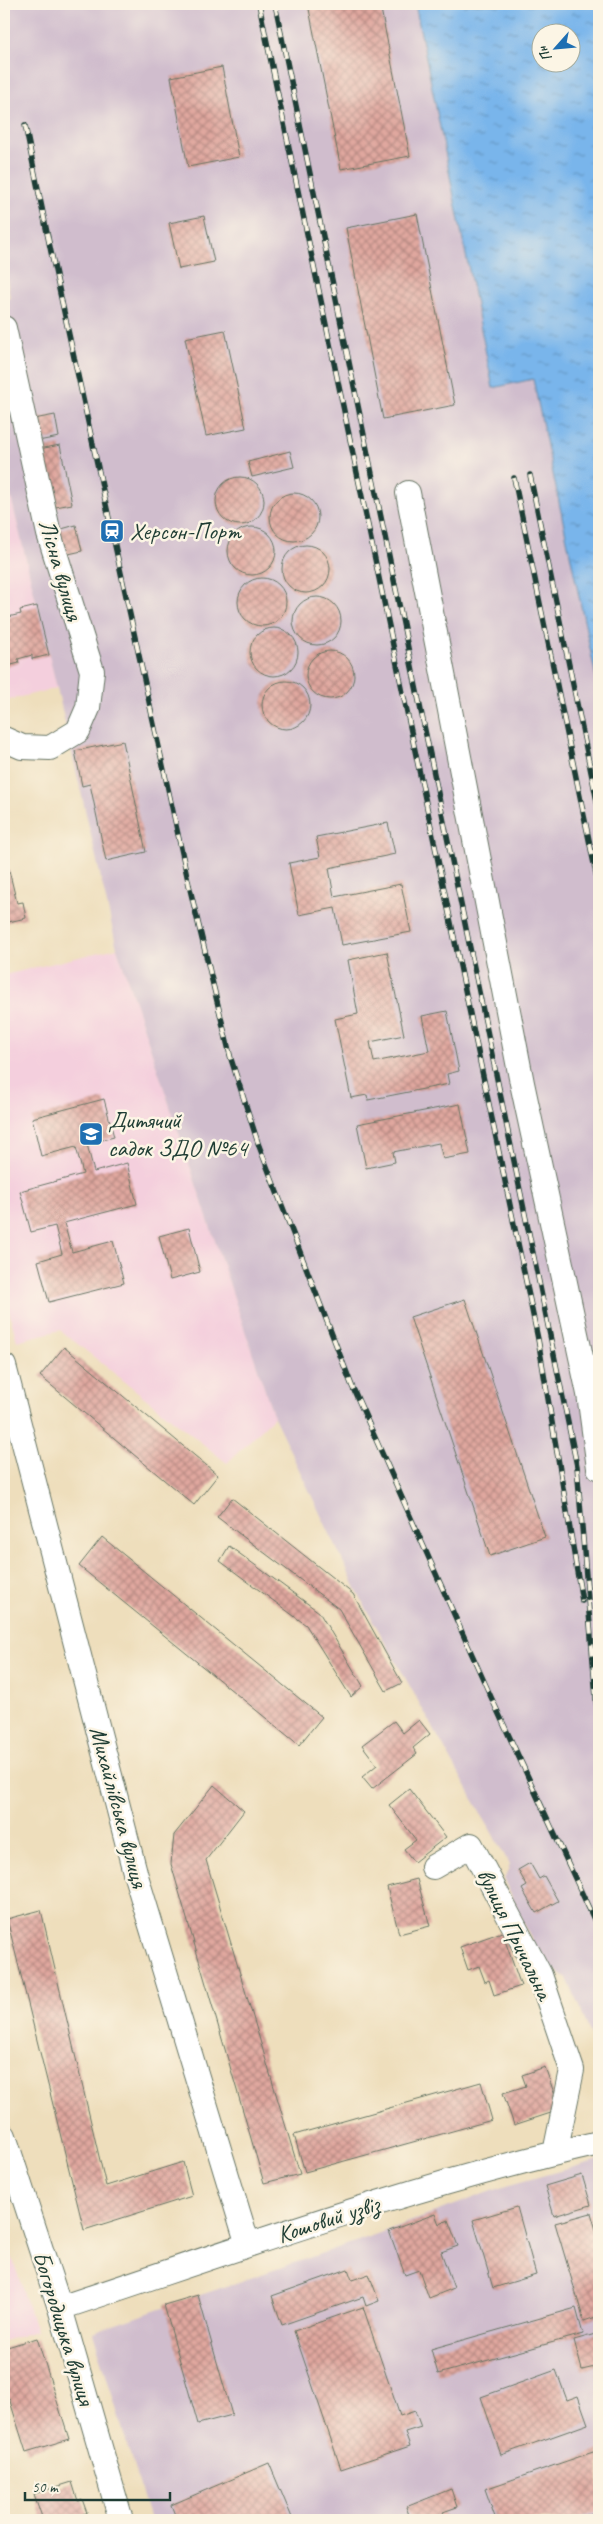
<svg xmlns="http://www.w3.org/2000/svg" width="603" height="2524" viewBox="0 0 603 2524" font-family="Caveat,sans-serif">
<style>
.built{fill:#f4cfdd}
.industrial{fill:#d0bdcd}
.water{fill:url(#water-ripples);stroke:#4c7990;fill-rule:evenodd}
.building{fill:url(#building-cross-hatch)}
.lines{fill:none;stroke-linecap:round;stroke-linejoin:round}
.minor-casing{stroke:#677564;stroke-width:26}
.minor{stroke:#fff;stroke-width:24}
.rail-casing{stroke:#1f3d34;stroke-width:5.5}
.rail{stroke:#fcf5e5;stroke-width:4;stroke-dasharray:11;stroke-linecap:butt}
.labels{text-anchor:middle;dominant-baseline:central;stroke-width:5;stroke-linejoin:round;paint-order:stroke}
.poi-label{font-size:24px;fill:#1f3d34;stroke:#fcf5e5;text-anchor:start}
.street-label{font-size:24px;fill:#1f3d34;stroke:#fcf5e5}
</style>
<defs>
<pattern id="water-ripples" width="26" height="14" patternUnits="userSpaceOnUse" patternTransform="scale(1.25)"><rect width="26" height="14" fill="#79b5eb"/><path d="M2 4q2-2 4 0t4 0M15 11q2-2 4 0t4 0" fill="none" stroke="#6394bf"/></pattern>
<pattern id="building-cross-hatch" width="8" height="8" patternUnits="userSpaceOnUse" patternTransform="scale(1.25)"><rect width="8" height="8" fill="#e0a79f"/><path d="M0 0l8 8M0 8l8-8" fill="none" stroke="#b58982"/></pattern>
</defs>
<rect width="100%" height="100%" fill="#fcf5e5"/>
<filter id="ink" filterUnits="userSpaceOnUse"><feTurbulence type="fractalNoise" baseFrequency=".02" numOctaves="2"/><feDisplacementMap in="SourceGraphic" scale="10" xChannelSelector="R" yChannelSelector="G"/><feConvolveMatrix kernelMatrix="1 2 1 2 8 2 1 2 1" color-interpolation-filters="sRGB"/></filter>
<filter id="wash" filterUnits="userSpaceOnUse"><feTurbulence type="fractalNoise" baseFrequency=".0096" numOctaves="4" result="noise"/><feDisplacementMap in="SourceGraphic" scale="20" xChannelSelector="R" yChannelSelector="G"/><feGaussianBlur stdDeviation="1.12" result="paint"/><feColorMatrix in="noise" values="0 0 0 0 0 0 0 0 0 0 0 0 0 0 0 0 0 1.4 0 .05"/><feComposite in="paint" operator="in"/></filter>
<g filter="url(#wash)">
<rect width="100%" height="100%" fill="#eedebc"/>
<path class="built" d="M4,468L57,688L4,701Z
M117,948L274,1417L227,1463L60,1330L17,1341L4,1293V975Z
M4,2232L36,2331L4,2341Z"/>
<path class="industrial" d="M4,4H415L493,388L533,378L599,691V2054L567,1978L542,1962L504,1880L510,1865L361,1599L274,1417L117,948L57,688L4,468V300L10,298L4,261Z
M599,2160V2520H150L93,2332L358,2241L506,2186Z"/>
<path class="water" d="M415,4H599V691L533,379L493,388ZM540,32H570V62H540Z"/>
<g id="blocks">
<path class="building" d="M308,4H380L410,156L341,169Z
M222,67L239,157L188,167L171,77Z
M417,214L455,405L383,419L346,228Z
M204,216L214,262L179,269L169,223Z
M225,330L246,428L206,436L185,338Z
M55,415L59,437L38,441L34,419Z
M60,445L72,504L50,508L39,449Z
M290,451L294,467L252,477L248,462Z
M216 501a24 24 0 1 1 48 0a24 24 0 1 1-48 0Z
M270 517a24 24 0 1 1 48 0a24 24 0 1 1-48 0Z
M76,525L82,551L64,555L58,530Z
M228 551a24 24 0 1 1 48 0a24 24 0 1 1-48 0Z
M282 569a24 24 0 1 1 48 0a24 24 0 1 1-48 0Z
M238 602a24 24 0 1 1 48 0a24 24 0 1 1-48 0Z
M293 621a24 24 0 1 1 48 0a24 24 0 1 1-48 0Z
M37,606L49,655L32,659V655L18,659L19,663L4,667V621L8,620V617L21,614L20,610Z
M250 652a24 24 0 1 1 48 0a24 24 0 1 1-48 0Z
M306 675a24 24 0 1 1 48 0a24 24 0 1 1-48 0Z
M262 705a24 24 0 1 1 48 0a24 24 0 1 1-48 0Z
M123,741L146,852L106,861L90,784L82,786L75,751Z
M388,823L395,854L329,868L334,897L401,884L411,932L342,945L335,908L299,915L289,863L320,857L316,837Z
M4,850L17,903L23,902L26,918L4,923Z
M387,952L404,1035L370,1042L374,1062L429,1051L422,1016L447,1011L459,1071L447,1074L449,1084L368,1100L367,1095L351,1098L335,1019L358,1014L348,960Z
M104,1099L114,1137L87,1144L94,1172L127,1163L137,1204L64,1223L72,1252L113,1241L124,1283L49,1302L38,1261L62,1254L55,1226L31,1232L20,1191L83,1174L76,1147L41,1156L32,1118Z
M460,1104L470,1154L443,1159L439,1143L393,1152L395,1162L366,1168L357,1124Z
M189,1228L200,1272L170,1280L159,1236Z
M465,1299L545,1537L490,1556L410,1317Z
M64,1347L218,1475L194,1505L40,1376Z
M232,1498L353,1594L402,1683L386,1691L339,1609L217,1517Z
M102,1537L322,1717L299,1745L79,1566Z
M229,1546L319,1612L363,1686L351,1697L306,1625L220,1561Z
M419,1720L430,1734L413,1748L417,1754L372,1789L362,1777L377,1765L362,1745L394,1721L403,1733Z
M214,1785L244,1811L206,1860L300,2174L264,2183L171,1864L174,1835Z
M409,1789L446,1837L414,1862L404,1849L416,1840L389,1805Z
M530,1863L539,1879L544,1876L558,1901L536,1913L522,1889L527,1886L518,1870Z
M417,1879L430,1926L399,1934L387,1887Z
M41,1910L106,2186L183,2162L192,2196L84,2230L7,1919Z
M502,1932L521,1986L494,1995L489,1980L485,1982L479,1966L468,1970L460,1947Z
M545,2067L560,2110L514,2125L503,2093L526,2086L522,2075Z
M481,2082L492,2120L305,2172L294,2135Z
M582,2175L591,2205L554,2216L545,2186Z
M517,2207L536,2275L493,2288L473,2220Z
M591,2213L599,2240V2316L584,2321L555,2223Z
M435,2214L439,2224L448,2220L458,2246L441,2252L454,2288L429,2298L419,2270L405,2275L389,2231Z
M348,2269L352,2280L369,2274L379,2301L366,2306L363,2297L282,2325L272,2296Z
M198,2295L232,2415L198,2424L164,2305Z
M363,2307L400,2416L415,2411L421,2427L405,2432L410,2446L341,2469L294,2331Z
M576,2308L583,2334L438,2374L431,2349Z
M599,2333V2366L582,2370L574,2340Z
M37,2338L69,2439L26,2452L9,2398L4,2400V2348Z
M556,2370L567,2400L578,2396L588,2424L501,2455L481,2397Z
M599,2450V2511L573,2520H496L485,2489Z
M269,2463L293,2520H177L171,2505Z
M72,2482L78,2501L82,2499L87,2513L80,2515L82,2520H43L34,2494Z
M451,2489L457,2507L443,2512L447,2520H411L406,2507Z"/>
</g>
</g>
<g filter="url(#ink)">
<use href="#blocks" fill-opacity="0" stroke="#677564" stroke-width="1"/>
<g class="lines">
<defs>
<path id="minor" d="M4,328L49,534L92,671L88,708L78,731L50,748L22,747L4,739
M408,493L522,1083L589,1394L599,1468
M4,1366L136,1876L248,2245
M433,1867L471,1845L540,1975L572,2070L555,2153
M4,2136L60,2308L121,2520
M60,2308C238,2249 416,2184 599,2143"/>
</defs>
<use href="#minor" class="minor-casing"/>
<use href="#minor" class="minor"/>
<defs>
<path id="rail" d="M259,4L538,1339L582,1601
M275,4L577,1466L599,1734
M25,125L51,252L189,885L231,1059L259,1146L352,1386L491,1697L599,1930
M530,475L599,811
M514,478L599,888"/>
</defs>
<use href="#rail" class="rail-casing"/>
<use href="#rail" class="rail"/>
</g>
</g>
<defs>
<symbol id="station-square" viewBox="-11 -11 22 22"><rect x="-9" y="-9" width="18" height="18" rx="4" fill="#1f6fb2" stroke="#fcf5e5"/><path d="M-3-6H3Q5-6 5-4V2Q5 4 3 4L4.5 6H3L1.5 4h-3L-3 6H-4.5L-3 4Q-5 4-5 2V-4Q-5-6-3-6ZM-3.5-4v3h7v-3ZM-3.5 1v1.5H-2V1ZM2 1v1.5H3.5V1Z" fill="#fff"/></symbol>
<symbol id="school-square" viewBox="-11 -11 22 22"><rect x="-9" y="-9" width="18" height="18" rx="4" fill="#1f6fb2" stroke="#fcf5e5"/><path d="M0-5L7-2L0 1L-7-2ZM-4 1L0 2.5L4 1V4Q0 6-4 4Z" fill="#fff"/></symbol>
</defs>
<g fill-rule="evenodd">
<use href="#station-square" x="98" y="517" width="28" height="28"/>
<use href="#school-square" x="77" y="1120" width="28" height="28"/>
</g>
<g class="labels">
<g class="poi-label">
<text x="130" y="531">Херсон-Порт</text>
<text x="108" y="1120">Дитячий<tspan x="108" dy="28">садок ЗДО №64</tspan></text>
</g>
<g class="street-label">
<text transform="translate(61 570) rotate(74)">Лісна вулиця</text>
<text transform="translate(119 1807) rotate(75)">Михайлівська вулиця</text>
<text transform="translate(515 1934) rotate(64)">вулиця Причальна</text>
<text transform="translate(328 2219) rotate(-18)">Кошовий узвіз</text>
<text transform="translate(64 2328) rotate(73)">Богородицька вулиця</text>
</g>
</g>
<rect width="603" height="2524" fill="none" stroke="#fcf5e5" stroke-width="20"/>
<g transform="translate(556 48) rotate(243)"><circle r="24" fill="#fcf5e5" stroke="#a4ab9e"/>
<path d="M0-4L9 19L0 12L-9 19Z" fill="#1f6fb2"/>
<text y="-8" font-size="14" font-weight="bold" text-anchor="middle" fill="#1f3d34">Пн</text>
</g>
<path d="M25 2492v8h145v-8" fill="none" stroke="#1f3d34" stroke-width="2.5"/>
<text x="32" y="2492" font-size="15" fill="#1f3d34" stroke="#fcf5e5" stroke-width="4" paint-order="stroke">50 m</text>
</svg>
